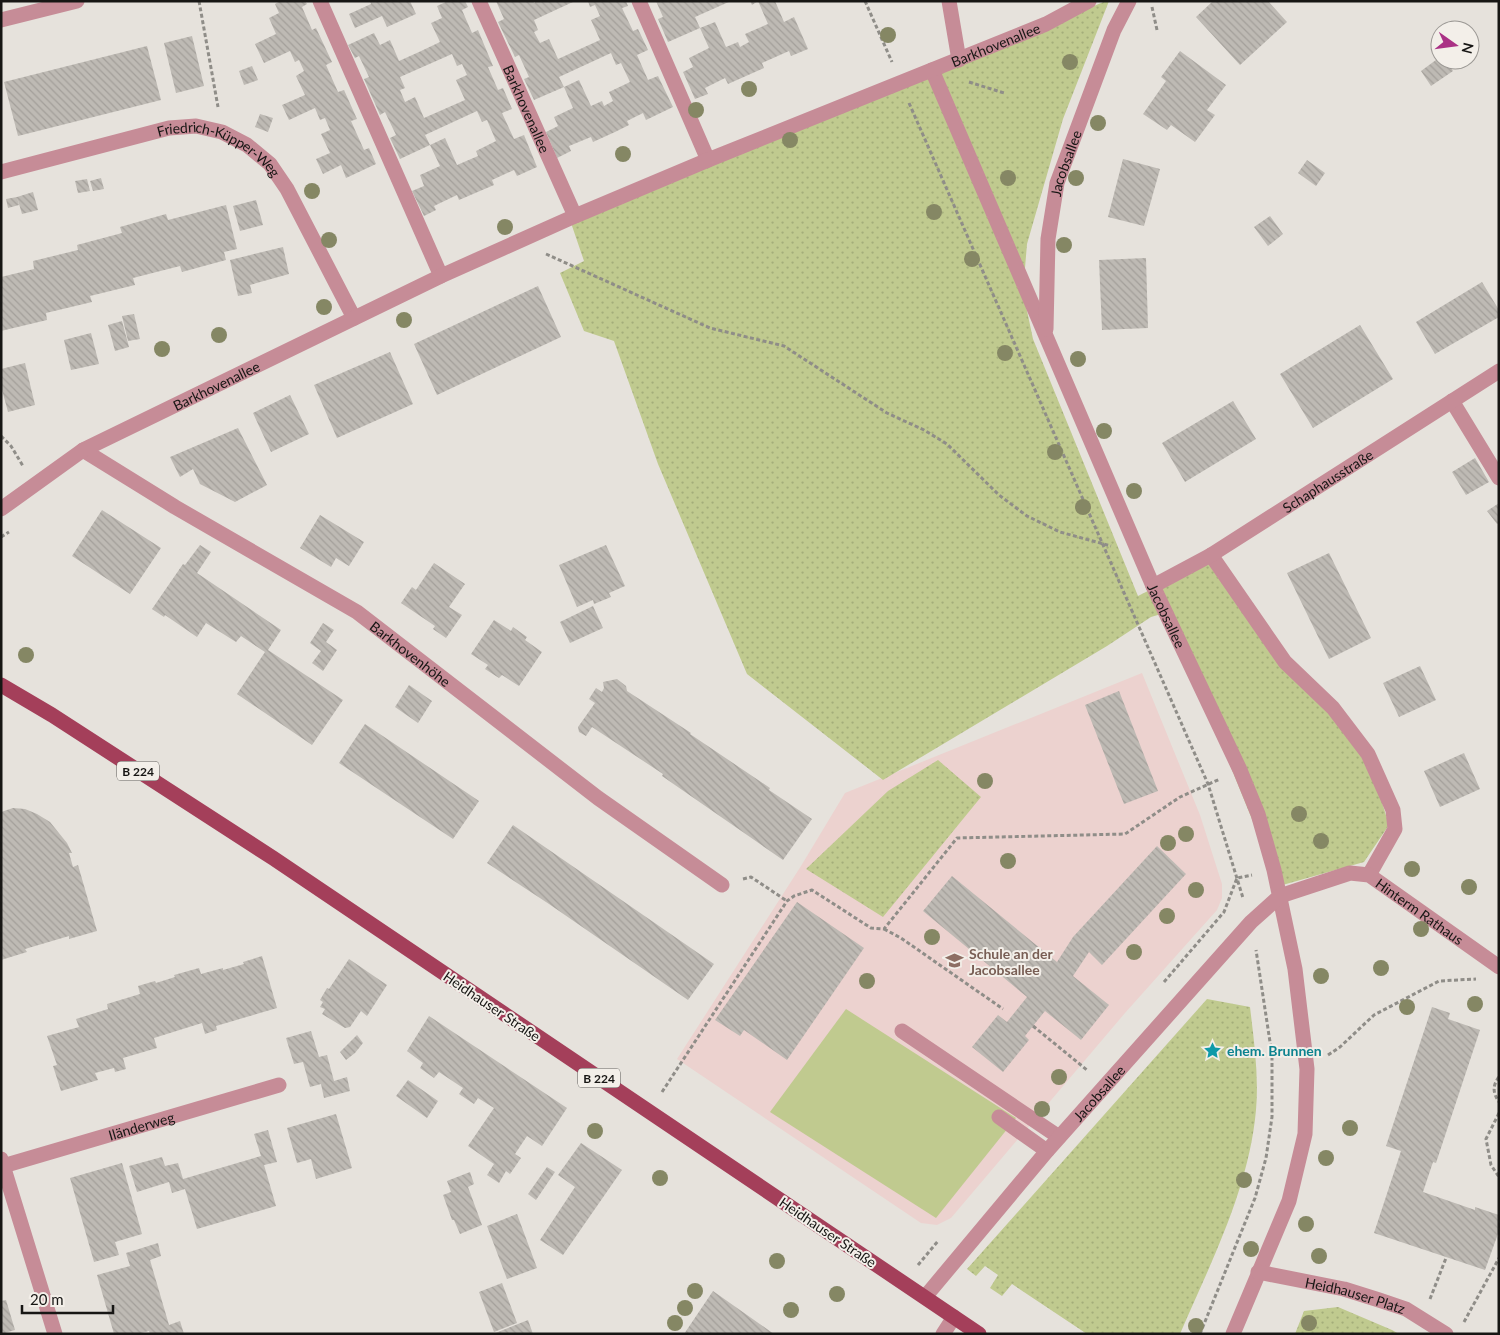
<svg xmlns="http://www.w3.org/2000/svg" width="1500" height="1335" viewBox="0 0 1500 1335" font-family="Lato,sans-serif">
<style>
.education{fill:#ecd2cf}
.grass{fill:url(#grass-dots)}
.pitch{fill:#c0ca8f}
.building{fill:url(#building-back-hatch);fill-rule:evenodd}
.lines{fill:none;stroke-linecap:round;stroke-linejoin:round}
.path{stroke:#8f8d88;stroke-width:3;stroke-dasharray:4 2.5;stroke-linecap:butt}
.lane{stroke:#c68c97;stroke-width:15}
.street{stroke:#c68c97;stroke-width:15}
.primary{stroke:#a43f5a;stroke-width:15}
.tree{fill:#858764}
.labels{text-anchor:middle;dominant-baseline:central;stroke-width:4;stroke-linejoin:round;paint-order:stroke}
.shield{fill:#f3efe9;stroke:#595754;stroke-width:1}
.shield-label{font-size:12px;font-weight:bold;fill:#171614}
.street-label{font-size:14px;fill:#171614;stroke:#f3efe9}
.education-label{font-size:14px;font-weight:bold;fill:#785e54;stroke:#f3efe9;text-anchor:start}
.culture-label{font-size:14px;font-weight:bold;fill:#0d838f;stroke:#f3efe9;text-anchor:start}
</style>
<defs>
<pattern id="grass-dots" width="8" height="8" patternUnits="userSpaceOnUse" patternTransform="scale(1.25)"><rect width="8" height="8" fill="#c0ca8f"/><path d="M2 2h.1M6 6h.1" fill="none" stroke="#a4ad7a" stroke-width="1.8" stroke-linecap="round"/></pattern>
<pattern id="building-back-hatch" width="6" height="6" patternUnits="userSpaceOnUse" patternTransform="scale(1.25)"><rect width="6" height="6" fill="#bebab4"/><path d="M-1 5l2 2M0 0l6 6M5-1l2 2" fill="none" stroke="#a39f9a"/></pattern>
</defs>
<rect width="100%" height="100%" fill="#e6e2dc"/>
<path class="education" d="M1142,673L1200,815L1222,884V898L1217,910L1125,1013L951,1218L937,1225L921,1223L677,1059L801,866L845,793Z"/>
<path class="grass" d="M1106,1H1109L1063,119L1027,244L1023,292L1033,339L1138,596L1209,560L1367,754L1389,825L1364,862L1279,886L1168,612L1151,617L1107,646L883,780L747,674L658,464L614,341L584,331L560,273L584,261L570,220Z
M938,760L981,797L883,917L806,869L888,791Z
M1207,999L1250,1007C1254,1041 1259,1076 1256,1110C1249,1189 1211,1262 1180,1334H1087L1012,1284L1002,1296L990,1288L998,1275L985,1266L976,1276L967,1269Z
M1338,1307L1392,1330L1399,1334H1295L1304,1311Z"/>
<path class="pitch" d="M846,1009L1016,1118L936,1218L770,1112Z"/>
<path class="building" d="M280,1H305L307,4L302,7L312,30L316,28L332,62L326,65L338,92L344,90L357,119L351,121L364,150L369,148L376,164L346,178L341,165L323,174L316,159L330,153L321,134L330,130L325,118L320,120L315,108L289,120L282,105L305,95L296,76L304,71L299,60L295,62L290,51L264,63L255,44L276,34L269,18L279,13L275,4Z
M370,1H410L416,14L387,27L382,16L355,28L349,14L371,4Z
M448,1H465L468,7L462,10L472,33L478,30L493,66L488,67L498,90L503,88L512,109L502,113L514,139L524,135L537,167L517,176L514,170L492,180L494,185L459,200L457,195L434,206L436,210L424,216L412,191L424,186L420,175L440,166L430,145L445,138L457,165L478,156L476,151L496,141L487,120L482,122L477,111L425,135L430,145L400,159L390,138L396,135L385,112L380,115L364,79L369,77L359,56L355,58L348,45L374,33L380,45L390,40L399,61L419,52L440,42L431,23L442,18L437,6ZM452,54L457,66L462,64L467,75L456,80L465,100L424,118L415,97L405,102L400,90L405,88L400,77Z
M496,1H533L534,3L537,1H575L534,20L538,30L534,32L540,43L549,39L558,59L600,40L591,20L600,16L595,5L590,7L588,1H626L628,6L622,8L633,31L638,29L648,50L637,55L648,80L658,76L673,107L646,120L643,113L627,121L629,125L615,132L593,142L591,137L569,146L571,151L557,158L546,132L558,126L554,117L573,108L564,87L579,80L591,106L602,101L604,106L613,101L609,92L630,82L621,63L616,65L611,53L559,77L564,87L534,100L524,79L529,77L519,55L515,57L498,22L504,19Z
M656,1H731L695,17L700,28L668,42L658,19L663,17Z
M750,1H775L784,22L794,17L808,49L791,56L789,51L762,63L764,68L728,84L725,78L705,88L708,94L695,99L683,72L693,67L689,58L709,48L700,28L715,22L726,47L738,42L740,47L749,42L745,34L768,24L758,1L752,5Z
M1213,1H1268L1287,22L1240,65L1196,17Z
M192,36L204,86L176,93L164,43Z
M147,46L161,100L18,136L4,82Z
M1180,51L1226,85L1207,110L1215,115L1195,142L1171,125L1167,130L1143,114L1166,81L1161,77Z
M1440,57V60H1446L1453,71L1431,86L1421,71Z
M252,66L258,80L244,85L239,71Z
M260,114L273,118L268,132L255,127Z
M1123,159L1160,169L1144,226L1108,217Z
M1307,160L1325,173L1316,186L1298,173Z
M101,178L104,189L93,191L90,181Z
M87,179L90,191L78,193L75,181Z
M33,192L38,210L22,214L17,197Z
M17,197L19,205L8,208L6,199Z
M256,200L263,225L240,231L233,206Z
M226,205L237,249L224,252L226,260L182,272L180,266L133,278L135,285L90,296L92,302L46,313L47,320L1,331V277L34,269L33,261L78,250L77,245L122,233L120,227L166,214L168,220Z
M1270,216L1283,234L1268,246L1254,227Z
M283,247L289,274L250,285L252,293L238,296L230,260Z
M1146,258L1148,328L1102,330L1099,260Z
M1482,282L1499,310V317L1435,354L1416,322Z
M538,286L561,337L437,395L414,344Z
M134,314L140,339L128,341L122,316Z
M122,321L129,347L115,351L108,325Z
M1360,325L1393,379L1313,428L1280,374Z
M91,333L99,364L71,370L64,340Z
M390,352L413,404L337,438L314,385Z
M25,363L35,405L8,412L1,386V369Z
M290,395L309,434L271,452L253,413Z
M1233,401L1256,439L1185,482L1162,443Z
M238,428L267,485L235,502L200,484L193,469L180,477L170,457Z
M1475,458L1489,482L1466,495L1452,472Z
M1499,503V523L1497,524L1487,511Z
M102,510L161,548L130,594L72,556Z
M320,515L364,542L349,566L336,558L331,567L300,548Z
M200,545L211,552L197,573L281,630L268,650L343,700L312,745L237,694L265,652L241,636L236,642L206,623L197,637L165,615L164,617L152,609L183,564L185,565Z
M606,545L625,586L609,593L611,597L594,604L593,600L577,607L559,565Z
M1329,553L1371,638L1329,659L1287,573Z
M434,563L465,584L449,607L462,615L446,638L433,629L435,626L401,603L412,587L416,590Z
M593,606L603,628L570,643L560,622Z
M494,620L511,631L513,627L527,637L525,640L542,652L519,686L502,675L499,678L485,669L488,665L471,654Z
M323,623L334,630L326,642L337,650L323,671L312,663L321,651L310,643Z
M1420,666L1436,700L1399,717L1383,683Z
M617,679L626,686L627,691L691,733L690,734L770,788L769,790L812,819L783,860L662,776L663,774L592,727L586,736L579,732L578,727L595,703L589,699L596,688L602,692L604,688L603,682Z
M409,685L432,701L418,723L395,707Z
M1119,691L1158,791L1124,804L1085,705Z
M365,724L479,801L453,839L339,763Z
M1464,753L1480,789L1440,807L1424,771Z
M13,808L25,809L37,814L50,822L67,843L72,853H69L73,867L78,865L97,931L69,939V936L25,949L27,952L1,960V812Z
M513,825L714,964L688,1000L549,904L487,863Z
M1157,846L1186,874L1102,965L1089,952L1073,976L1109,1005L1081,1040L1045,1011L1025,1036L1029,1040L1003,1072L972,1047L998,1015L1007,1022L1027,997L923,911L952,876L1057,962L1073,937Z
M797,902L864,948L787,1060L744,1030L740,1036L715,1020Z
M262,956L277,1008L216,1026L217,1030L205,1034L202,1023L154,1038L157,1048L123,1058L126,1069L115,1072L114,1068L95,1073L98,1080L61,1091L53,1066L57,1065L47,1036L79,1027L76,1019L108,1009L107,1004L140,994L138,986L155,981L156,983L175,977L174,975L199,968L201,974L223,968V970L244,964L243,962Z
M349,959L387,985L367,1016L361,1011L350,1027L345,1028L322,1014L325,1009L320,1007L323,1002L320,1000L327,988L329,989Z
M1432,1007L1450,1013L1448,1019L1480,1030L1436,1163L1433,1162L1423,1192L1475,1210V1207L1499,1215V1231L1485,1270L1374,1233L1401,1151L1386,1146Z
M429,1016L567,1108L542,1146L527,1136L515,1154L521,1158L510,1174L506,1171L499,1183L487,1175L494,1164L468,1146L494,1108L478,1098L474,1104L459,1094L463,1088L439,1072L434,1078L420,1068L423,1063L407,1051Z
M311,1031L319,1057L327,1055L334,1081L347,1077L350,1091L324,1098L321,1084L310,1087L303,1062L294,1064L286,1038Z
M357,1035L363,1043L355,1053L346,1060L340,1052Z
M408,1080L438,1101L427,1118L396,1096Z
M336,1114L352,1168L316,1179L311,1159L297,1163L287,1128Z
M268,1130L277,1162L264,1165L276,1206L197,1229L185,1189L172,1193L169,1182L137,1192L129,1166L162,1157L165,1166L178,1163L183,1179L261,1156L254,1134Z
M581,1143L622,1170L563,1255L540,1240L575,1187L558,1175Z
M122,1163L142,1234L115,1242L119,1255L94,1262L70,1178Z
M547,1167L555,1172L536,1200L528,1194Z
M470,1172L474,1184L468,1187L482,1225L460,1234L454,1220H452L443,1195L451,1192L447,1181Z
M517,1214L537,1268L507,1279L487,1226Z
M158,1243L161,1256L150,1260L169,1325L180,1321L184,1334H150L149,1331L137,1334H114L97,1275L130,1266L126,1253Z
M502,1283L517,1323L494,1332L479,1292Z
M713,1291L774,1334H684Z
M6,1300L15,1330L1,1334V1301Z
M528,1320L533,1334H493Z"/>
<g class="lines">
<path class="path" d="M199,1L218,107
M865,1L892,62
M1152,7L1157,30
M969,82L1004,93
M909,103L1208,784L1243,898
M546,254L710,328L784,346L887,413L924,430L947,444L999,495L1027,516L1060,532L1111,546
M1,436L11,446L23,466
M1,537L9,532
M743,879L751,877L787,901
M884,929L901,938L1003,1009
M1164,982L1224,912L1237,878L1252,875
M1033,1026L1087,1070
M1328,1055L1340,1047L1374,1015L1439,981L1476,979
M1499,1077C1492,1086 1493,1093 1499,1102
M662,1092L787,901L794,896L812,890L871,928L884,929L957,838L1125,834L1180,797L1220,779
M1499,1113L1486,1139L1491,1165L1499,1177
M918,1265L938,1241
M1430,1299L1446,1258
M1464,1322L1499,1258
M1200,1334L1255,1198L1266,1158L1272,1117V1055L1256,950"/>
<g class="lane">
<path d="M320,1L441,276"/>
<path id="s1" d="M479,1L575,216"/>
<path d="M639,1L708,160"/>
<path d="M949,1L959,60"/>
<path d="M1452,401L1499,478"/>
<path d="M902,1031L1059,1137"/>
<path d="M999,1117L1047,1151"/>
<path id="s2" d="M3,1166L279,1085"/>
<path d="M943,1334L954,1317"/>
</g>
<g class="street">
<path d="M1,20L77,1"/>
<path id="s3" d="M932,70L1153,586L1240,770L1258,814L1274,870L1295,969L1307,1069L1305,1134L1289,1201L1233,1334"/>
<path id="s4" d="M1,172L169,128L196,126L222,132L247,145L270,164L287,189L354,318"/>
<path id="s5" d="M1046,329L1048,239L1057,183L1114,30L1129,1"/>
<path id="s6" d="M83,450L175,507L357,612L598,798L722,885"/>
<path id="s7" d="M1,509L83,450L441,276L575,216L708,160L1046,24L1089,1"/>
<path d="M1211,555L1285,662L1333,708L1368,754L1393,810L1395,829L1369,875"/>
<path id="s8" d="M1153,586L1211,555L1499,371"/>
<path d="M1,1159L55,1334"/>
<path id="s9" d="M1258,1272L1344,1289L1379,1300L1406,1309L1446,1334"/>
<path id="s10" d="M925,1297L1047,1151L1251,922L1280,896L1350,873L1369,875L1499,967"/>
</g>
<path class="primary" d="M1,685L52,715L273,858L979,1334"/>
</g>
<g class="tree">
<circle cx="888" cy="35" r="8"/>
<circle cx="1070" cy="62" r="8"/>
<circle cx="749" cy="89" r="8"/>
<circle cx="696" cy="110" r="8"/>
<circle cx="1098" cy="123" r="8"/>
<circle cx="790" cy="140" r="8"/>
<circle cx="623" cy="154" r="8"/>
<circle cx="1008" cy="178" r="8"/>
<circle cx="1076" cy="178" r="8"/>
<circle cx="312" cy="191" r="8"/>
<circle cx="934" cy="212" r="8"/>
<circle cx="505" cy="227" r="8"/>
<circle cx="329" cy="240" r="8"/>
<circle cx="1064" cy="245" r="8"/>
<circle cx="972" cy="259" r="8"/>
<circle cx="324" cy="307" r="8"/>
<circle cx="404" cy="320" r="8"/>
<circle cx="219" cy="335" r="8"/>
<circle cx="162" cy="349" r="8"/>
<circle cx="1005" cy="353" r="8"/>
<circle cx="1078" cy="359" r="8"/>
<circle cx="1104" cy="431" r="8"/>
<circle cx="1055" cy="452" r="8"/>
<circle cx="1134" cy="491" r="8"/>
<circle cx="1083" cy="507" r="8"/>
<circle cx="26" cy="655" r="8"/>
<circle cx="985" cy="781" r="8"/>
<circle cx="1299" cy="814" r="8"/>
<circle cx="1186" cy="834" r="8"/>
<circle cx="1321" cy="841" r="8"/>
<circle cx="1168" cy="843" r="8"/>
<circle cx="1008" cy="861" r="8"/>
<circle cx="1412" cy="869" r="8"/>
<circle cx="1469" cy="887" r="8"/>
<circle cx="1196" cy="890" r="8"/>
<circle cx="1167" cy="916" r="8"/>
<circle cx="1421" cy="929" r="8"/>
<circle cx="932" cy="937" r="8"/>
<circle cx="1134" cy="952" r="8"/>
<circle cx="1381" cy="968" r="8"/>
<circle cx="1321" cy="976" r="8"/>
<circle cx="867" cy="981" r="8"/>
<circle cx="1475" cy="1004" r="8"/>
<circle cx="1407" cy="1007" r="8"/>
<circle cx="1059" cy="1077" r="8"/>
<circle cx="1042" cy="1109" r="8"/>
<circle cx="1350" cy="1128" r="8"/>
<circle cx="595" cy="1131" r="8"/>
<circle cx="1326" cy="1158" r="8"/>
<circle cx="660" cy="1178" r="8"/>
<circle cx="1244" cy="1180" r="8"/>
<circle cx="1306" cy="1224" r="8"/>
<circle cx="1251" cy="1249" r="8"/>
<circle cx="1319" cy="1256" r="8"/>
<circle cx="777" cy="1261" r="8"/>
<circle cx="695" cy="1291" r="8"/>
<circle cx="837" cy="1294" r="8"/>
<circle cx="685" cy="1308" r="8"/>
<circle cx="791" cy="1310" r="8"/>
<circle cx="675" cy="1323" r="8"/>
<circle cx="1309" cy="1323" r="8"/>
<circle cx="1196" cy="1326" r="8"/>
</g>
<defs>
<symbol id="school-bare" viewBox="-9 -9 18 18"><path d="M0-5L7-2L0 1L-7-2ZM-4 1L0 2.5L4 1V4Q0 6-4 4Z" fill="#8d6e63" stroke="#f3efe9" stroke-width="2.5" paint-order="stroke"/></symbol>
<symbol id="sight-bare" viewBox="-9 -9 18 18"><path d="M0-6L1.8-2.2L6-1.7L2.9 1.2L3.7 5.4L0 3.3L-3.7 5.4L-2.9 1.2L-6-1.7L-1.8-2.2Z" fill="#0f9aa8" stroke="#f3efe9" stroke-width="2.5" paint-order="stroke"/></symbol>
</defs>
<g fill-rule="evenodd">
<use href="#school-bare" x="942" y="948" width="25" height="25"/>
<use href="#sight-bare" x="1200" y="1038" width="25" height="25"/>
</g>
<g class="labels">
<g class="shield">
<rect x="117" y="761.5" width="42" height="19" rx="4"/>
<rect x="578" y="1068.5" width="42" height="19" rx="4"/>
</g>
<g class="shield-label">
<text x="138" y="771">B 224</text>
<text x="599" y="1078">B 224</text>
</g>
<g class="street-label">
<text stroke="none"><textPath href="#s7" startOffset="1100">Barkhovenallee</textPath></text>
<text stroke="none"><textPath href="#s1" startOffset="118">Barkhovenallee</textPath></text>
<text stroke="none"><textPath href="#s4" startOffset="230">Friedrich-Küpper-Weg</textPath></text>
<text stroke="none"><textPath href="#s5" startOffset="168">Jacobsallee</textPath></text>
<text stroke="none"><textPath href="#s7" startOffset="249">Barkhovenallee</textPath></text>
<text stroke="none"><textPath href="#s8" startOffset="204">Schaphausstraße</textPath></text>
<text stroke="none"><textPath href="#s3" startOffset="594">Jacobsallee</textPath></text>
<text stroke="none"><textPath href="#s6" startOffset="386">Barkhovenhöhe</textPath></text>
<text stroke="none"><textPath href="#s10" startOffset="691">Hinterm Rathaus</textPath></text>
<text transform="translate(492 1006) rotate(34)">Heidhauser Straße</text>
<text stroke="none"><textPath href="#s10" startOffset="268">Jacobsallee</textPath></text>
<text stroke="none"><textPath href="#s2" startOffset="144">Iländerweg</textPath></text>
<text transform="translate(828 1232) rotate(34)">Heidhauser Straße</text>
<text stroke="none"><textPath href="#s9" startOffset="100">Heidhauser Platz</textPath></text>
</g>
<g class="education-label">
<text x="969" y="953">Schule an der<tspan x="969" dy="16">Jacobsallee</tspan></text>
</g>
<g class="culture-label">
<text x="1227" y="1050">ehem. Brunnen</text>
</g>
</g>
<rect width="1500" height="1335" fill="none" stroke="#171614" stroke-width="5"/>
<g transform="translate(1455 45) rotate(104)"><circle r="24" fill="#f3efe9" stroke="#9b9894"/>
<path d="M0-4L9 19L0 12L-9 19Z" fill="#aa3185"/>
<text y="-8" font-size="14" font-weight="bold" text-anchor="middle" fill="#171614">N</text>
</g>
<path d="M22 1305v8h91v-8" fill="none" stroke="#171614" stroke-width="2.5"/>
<text x="30" y="1305" font-size="15" fill="#171614" stroke="#f3efe9" stroke-width="4" paint-order="stroke">20 m</text>
</svg>
